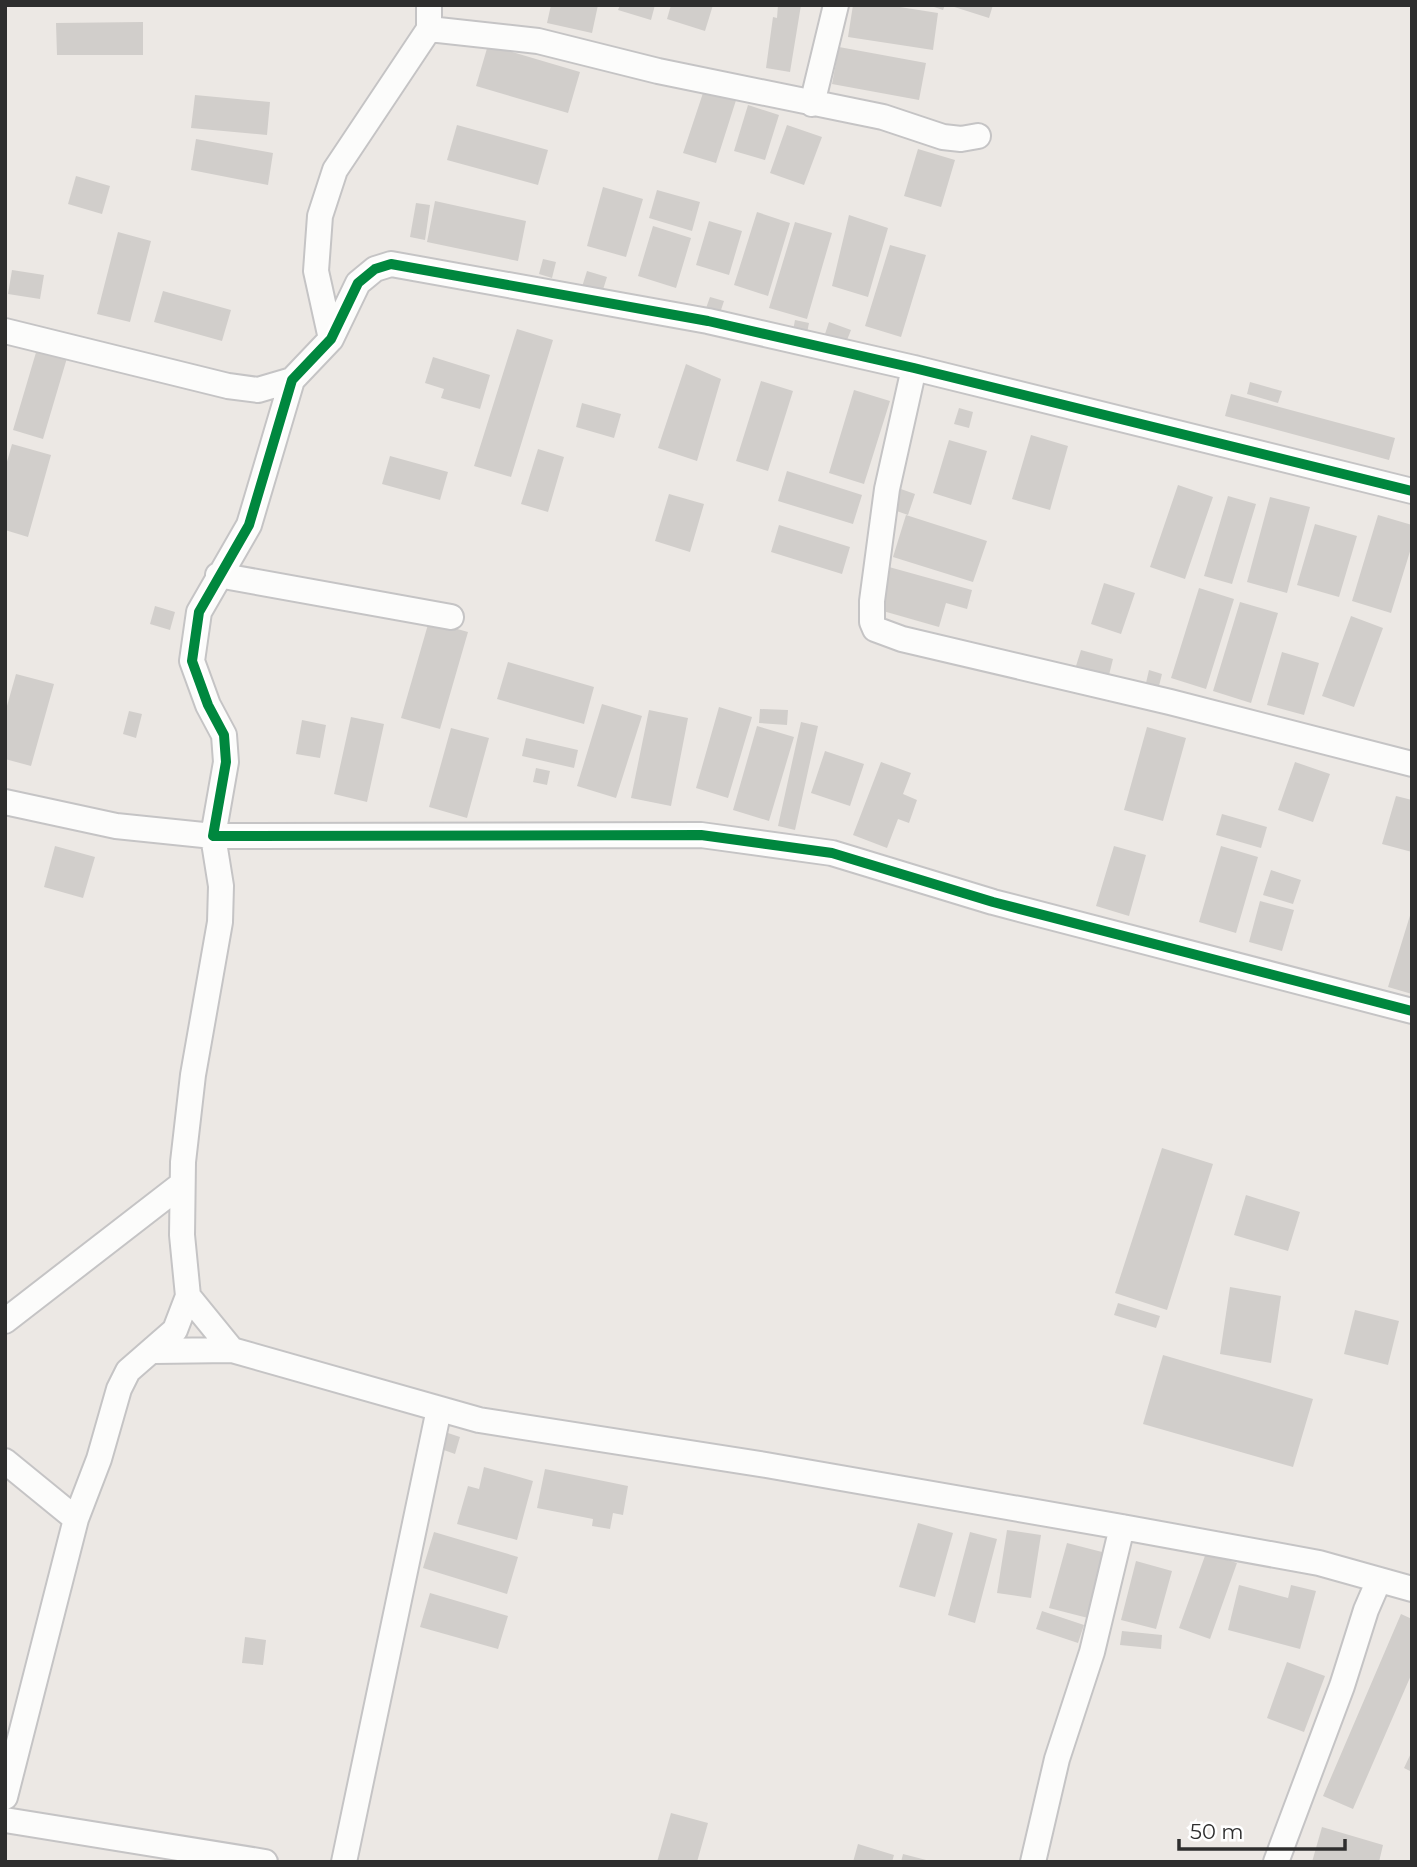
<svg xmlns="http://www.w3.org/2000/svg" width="1417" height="1867" viewBox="0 0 1417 1867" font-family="Montserrat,sans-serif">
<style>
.building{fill:#d1cecb}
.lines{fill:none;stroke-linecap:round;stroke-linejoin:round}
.minor-casing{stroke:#c5c4c5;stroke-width:28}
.minor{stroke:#fcfcfb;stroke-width:24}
.cycleway-casing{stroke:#fff;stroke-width:15}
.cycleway{stroke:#00873e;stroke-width:10}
</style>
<rect width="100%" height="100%" fill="#ece8e4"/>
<path class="building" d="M551,5H598L592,33L547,23Z
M620,5H655L651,20L618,10Z
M671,5H713L705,31L667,19Z
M778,5H801L790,72L766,68L773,17L777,18Z
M853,5H887L938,13L933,50L848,37Z
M928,5H945L943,10Z
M948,5H993L989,18Z
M143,22V55H57L56,23Z
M488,45L580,72L568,113L476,86Z
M839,47L926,63L919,100L832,84Z
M706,84L738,94L716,163L683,153Z
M195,95L270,102L267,135L191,128Z
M748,105L779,115L765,160L734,151Z
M457,125L548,150L538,185L447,160Z
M787,125L822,137L804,185L770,173Z
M196,139L273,153L268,185L191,170Z
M918,149L955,160L941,207L904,196Z
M76,176L110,186L102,214L68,204Z
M603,187L643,199L626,257L587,246Z
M657,190L700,202L692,231L649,218Z
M435,201L526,221L518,261L427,242Z
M416,203L430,205L425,240L410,237Z
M757,212L790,223L768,296L734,285Z
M849,215L888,228L868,297L832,286Z
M709,221L742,231L729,275L696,265Z
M795,222L832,233L807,319L769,308Z
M653,226L691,238L676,288L638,276Z
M118,232L151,241L130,322L97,314Z
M890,245L926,255L901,337L865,326Z
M543,259L556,262L552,278L539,274Z
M12,270L44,275L40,299L8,294Z
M587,271L607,277L601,296L581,290Z
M163,291L231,310L222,341L154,322Z
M710,297L724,301L719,316L705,311Z
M795,320L809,323L806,338L792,336Z
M829,322L851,330L843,350L822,343Z
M517,329L553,340L511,477L474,466Z
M37,349L67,358L43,439L13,430Z
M433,357L490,375L480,409L441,398L444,389L425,383Z
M686,364L721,379L697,461L658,448Z
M761,381L793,391L768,471L736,461Z
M1250,382L1282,391L1278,403L1247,394Z
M854,390L890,401L864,484L829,473Z
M1231,394L1395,438L1389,460L1225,416Z
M582,403L621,414L614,438L576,427Z
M959,408L973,412L969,428L954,424Z
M1031,435L1068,446L1050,510L1012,499Z
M949,440L987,451L971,505L933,493Z
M12,444L51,455L28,537L5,530V469Z
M538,449L564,457L548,512L521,504Z
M390,456L448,472L440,500L382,484Z
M787,471L862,495L853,524L778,501Z
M1178,485L1213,497L1185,579L1150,567Z
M898,488L915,494L908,515L891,509Z
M669,494L704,504L690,552L655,541Z
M1228,496L1256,504L1232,584L1204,576Z
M1270,497L1310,507L1287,593L1247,582Z
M906,515L987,541L973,582L893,557Z
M1378,515L1412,525V545L1391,613L1352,601Z
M1315,524L1357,536L1339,597L1297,585Z
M779,525L850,547L842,574L771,552Z
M889,567L972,590L967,609L946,603L939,627L876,609Z
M1104,583L1135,593L1121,634L1091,624Z
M1199,588L1234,599L1206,689L1171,678Z
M1240,602L1278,613L1251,703L1213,691Z
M155,606L175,612L170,630L150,624Z
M1351,616L1383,628L1354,707L1322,696Z
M429,621L468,632L440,729L401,718Z
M1081,650L1113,659L1109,675L1076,666Z
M1282,652L1319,663L1304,715L1267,705Z
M508,662L594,687L584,724L497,699Z
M1149,670L1162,674L1159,686L1146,683Z
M16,674L54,684L31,766L5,759V713Z
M602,704L642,716L616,798L577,786Z
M719,707L752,717L728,798L696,788Z
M760,709L788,710L787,725L759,723Z
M649,710L688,718L671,806L631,798Z
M129,711L142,714L136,738L123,734Z
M351,717L384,724L367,802L334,794Z
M302,720L326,725L320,758L296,754Z
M801,722L818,726L795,830L778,826Z
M757,726L794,737L769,821L733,810Z
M1147,727L1186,738L1163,821L1124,810Z
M451,728L489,738L467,818L429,807Z
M526,738L578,750L574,768L522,756Z
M825,751L864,764L850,806L811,793Z
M881,762L911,773L903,794L917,800L909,823L898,819L887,848L853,835Z
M1295,762L1330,774L1313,822L1278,810Z
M536,768L550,771L547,785L533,782Z
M1396,796L1412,800V852L1382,844Z
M1222,814L1267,827L1261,848L1216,835Z
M55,846L95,857L83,898L44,887Z
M1114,846L1146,855L1129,916L1096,906Z
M1221,846L1258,857L1236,933L1199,922Z
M1271,870L1301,880L1293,904L1263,895Z
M1260,901L1294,910L1282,951L1249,942Z
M1412,909V994L1388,987Z
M1162,1148L1213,1164L1167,1310L1115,1293Z
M1246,1195L1300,1212L1288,1251L1234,1235Z
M1230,1287L1281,1296L1271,1363L1220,1354Z
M1118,1303L1160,1316L1156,1328L1114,1315Z
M1355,1310L1399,1321L1388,1365L1344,1354Z
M1163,1355L1313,1399L1293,1467L1143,1424Z
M448,1433L460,1437L455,1454L441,1449Z
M484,1467L533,1481L517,1540L457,1524L468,1486L479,1489Z
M545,1469L628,1486L623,1515L613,1513L610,1529L592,1526L593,1519L537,1508Z
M918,1523L953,1533L935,1597L899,1587Z
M1007,1530L1041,1535L1031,1598L997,1593Z
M434,1532L518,1557L507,1594L423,1568Z
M970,1532L997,1539L975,1623L948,1615Z
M1067,1543L1106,1553L1088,1618L1049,1608Z
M1206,1553L1237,1563L1210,1639L1179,1628Z
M1136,1561L1172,1571L1156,1629L1121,1620Z
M1239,1585L1288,1598L1291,1585L1316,1591L1300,1649L1228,1630Z
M430,1593L508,1616L498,1649L420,1627Z
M1042,1611L1084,1625L1078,1643L1036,1629Z
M1401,1614L1412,1619V1673L1353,1809L1323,1796Z
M1122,1631L1162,1635L1161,1649L1120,1645Z
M245,1637L266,1640L263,1665L242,1663Z
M1287,1662L1325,1676L1304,1732L1267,1718Z
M1412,1751V1772L1404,1768Z
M671,1813L708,1823L697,1862H657Z
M1322,1827L1383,1845L1379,1862H1312Z
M858,1844L894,1855L892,1862H853Z
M903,1854L930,1861V1862H901Z"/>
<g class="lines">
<defs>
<path id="minor" d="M429,29L538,41L658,71L883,117L943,137L961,139L978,136
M812,104L836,5
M5,331L228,386L258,390L292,380
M331,339L316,271L320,216L335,170L429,29V5
M914,368L887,489L872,601V622L875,629L902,639L1170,702L1412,764
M1412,491L914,368L708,321L391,264L375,269L358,283L331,339L292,380L249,525L199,612L192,661L208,705L224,735L226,762L213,836L701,835L832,853L993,902L1412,1011
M218,575L451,617
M5,802L116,826L213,836L221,886L220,922L193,1075L183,1162L182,1235L188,1296L175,1330L128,1371L119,1389L99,1459L76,1519L5,1797
M188,1296L232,1350
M5,1321L182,1184
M154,1351L232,1350L479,1420L766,1465L1122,1527L1319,1563L1412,1589
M5,1461L76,1519
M5,1820L265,1862
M344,1862L439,1409
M1033,1862L1057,1759L1092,1652L1122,1527
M1276,1862L1342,1686L1366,1610L1379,1580"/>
</defs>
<use href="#minor" class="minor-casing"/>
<use href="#minor" class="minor"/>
<defs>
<path id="cycleway" d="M1412,491L914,368L708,321L391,264L375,269L358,283L331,339L292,380L249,525L199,612L192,661L208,705L224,735L226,762L213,836L701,835L832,853L993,902L1412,1011"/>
</defs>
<use href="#cycleway" class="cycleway-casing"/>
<use href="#cycleway" class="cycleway"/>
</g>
<rect width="1417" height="1867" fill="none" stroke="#2e2e2e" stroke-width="14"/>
<path d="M1179 1839v10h166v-10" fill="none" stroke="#2e2e2e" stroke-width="3.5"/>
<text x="1190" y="1839" font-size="21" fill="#2e2e2e" stroke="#ffffff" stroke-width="5" paint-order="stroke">50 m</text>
</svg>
